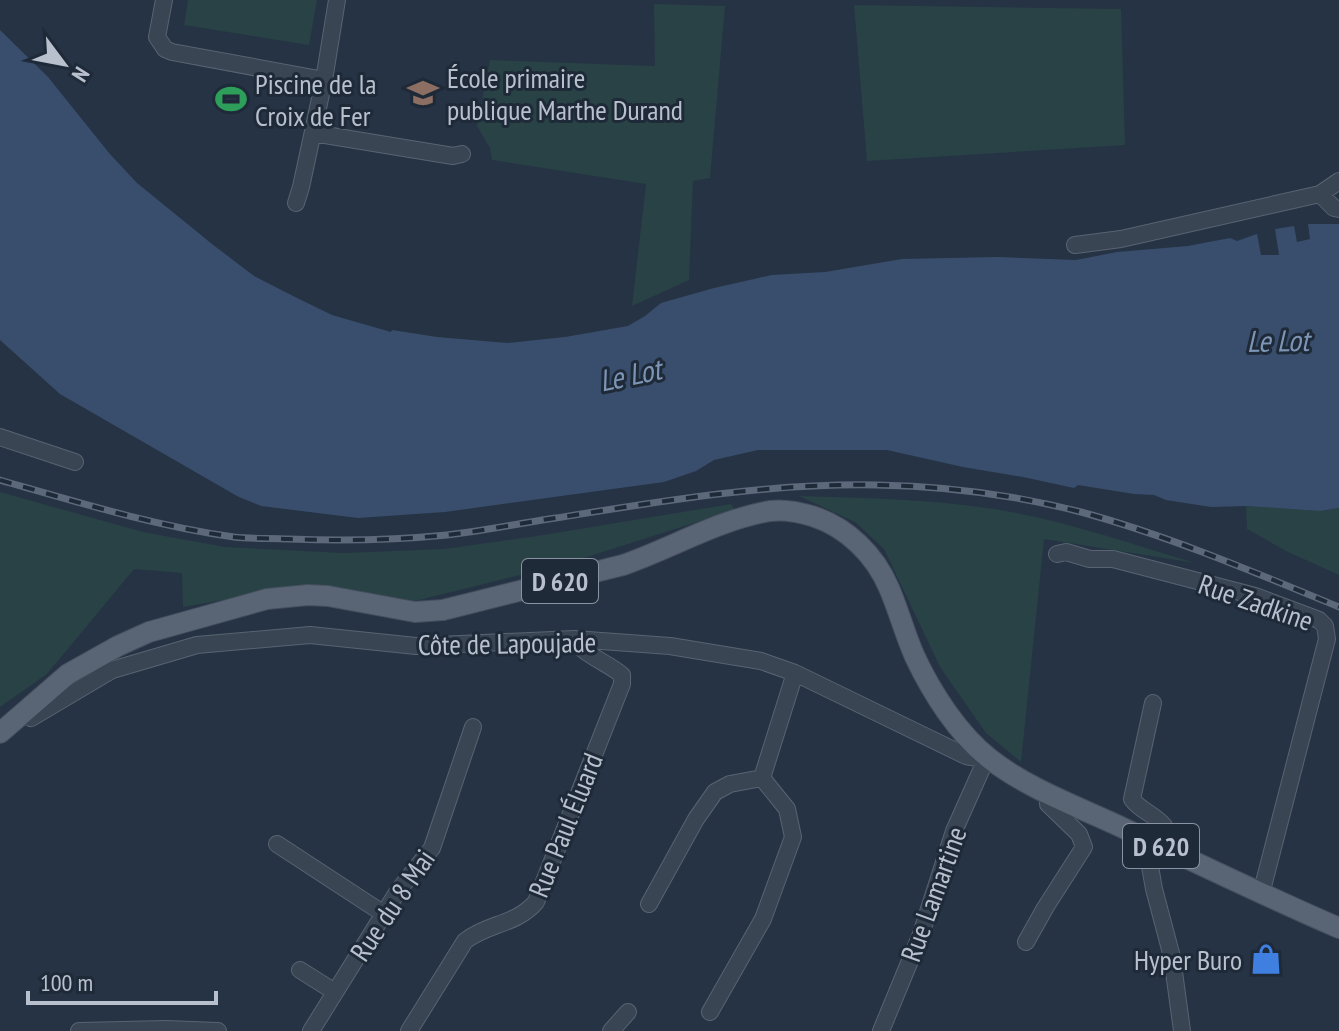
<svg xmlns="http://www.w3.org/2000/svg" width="1339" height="1031" viewBox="0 0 1339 1031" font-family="'PT Sans Narrow',sans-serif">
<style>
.green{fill:#284245}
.water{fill:#394e6c}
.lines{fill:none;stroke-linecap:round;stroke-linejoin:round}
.minor-casing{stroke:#596371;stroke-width:18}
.major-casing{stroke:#444e5d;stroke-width:22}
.minor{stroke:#3a4554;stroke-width:16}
.major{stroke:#596474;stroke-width:20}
.rail-casing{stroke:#5c697b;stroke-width:7}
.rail{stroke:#1f2a39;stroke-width:4;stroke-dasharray:12;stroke-linecap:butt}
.labels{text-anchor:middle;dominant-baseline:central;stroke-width:6;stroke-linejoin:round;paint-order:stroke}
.shield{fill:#1f2a39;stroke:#8a93a1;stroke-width:2}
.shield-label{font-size:26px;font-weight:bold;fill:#b8c0cd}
.poi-label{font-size:28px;fill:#b8c0cd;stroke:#1f2a39;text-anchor:start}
.street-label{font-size:28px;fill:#b8c0cd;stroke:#1f2a39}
.water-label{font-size:30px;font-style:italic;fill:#7e96b5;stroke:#1f2a39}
</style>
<rect width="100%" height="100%" fill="#263344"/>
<path class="green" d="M188,0H317L309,45L184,25Z
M654,4L725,6L710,178L693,181L689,280L632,306L646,184L492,160L490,148L477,126L490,60L655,66Z
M854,5L1121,9L1125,145L867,161Z
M0,492L143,532L225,547L343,553L444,549L537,536L731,504L735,510L565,564L415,601L308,585L183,607L182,573L134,569L47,674L0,707Z
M799,496C864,498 930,499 994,509C1063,520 1129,543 1195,563L1044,539L1021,762L986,733L940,667L884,549L855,522Z
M1246,506L1320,511L1339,508V575L1286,551L1247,529Z"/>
<path class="water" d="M0,30L48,77L109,153L137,183L212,244L254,276L293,296L332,315L391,332L392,330L437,337L507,343L565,337L628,326L645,316L661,303L714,288L772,275L825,272L902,259L997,257L1076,260L1117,252L1188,246L1230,238L1237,241L1257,234L1261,255H1279L1275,229L1294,226L1297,242L1310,239L1308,224H1339V508L1320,511L1246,506L1211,507L1166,500L1154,495L1134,494L1078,485L1074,488L1023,477L963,467L887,450H758L714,460L696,471L664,482L445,512L358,518L261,506L237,496L60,394L0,340Z"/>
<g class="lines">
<defs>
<path id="minor" d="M164,0L157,37L165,49L172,52L324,80
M313,133L453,156L462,154
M1320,194L1334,208L1339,209
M296,203L301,187L324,80L337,0
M1075,245L1121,239L1320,194L1339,181
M0,437L75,462
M1057,554L1066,552L1090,559H1113L1255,596L1319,620L1325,626L1327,639L1261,894
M1153,703L1132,799C1140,811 1155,814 1164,826L1158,845
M23,712L31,718L112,670L197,645L310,635L416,646L574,639L670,646L761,661L795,673L966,756L978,758L987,757L954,831L921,934L881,1031
M1145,838L1154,889L1172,957L1182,1031
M277,844L384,914
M649,904L696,819L715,792L730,784L762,778
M1026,942L1045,908L1084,847L1079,834L1048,804L1049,793
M300,970L335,992
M710,1012L763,919L793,837L787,809L762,778L795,673
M79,1031L166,1029L218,1031
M311,1031L398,891L432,848L473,727
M409,1031L465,941C488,923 516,925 536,902L622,684V675C608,663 582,654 574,639
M611,1031L628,1012"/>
<path id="major" d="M0,733L68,674L118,646L149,632L267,599L308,595L328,596L415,612L443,610L623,565C672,548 718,520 770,511C785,509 799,512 812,516C847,527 875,555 889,588C899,611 905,635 915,657C932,693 958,734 990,759C1027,788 1076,806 1119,826C1192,861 1265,896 1339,928"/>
</defs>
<use href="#minor" class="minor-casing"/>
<use href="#major" class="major-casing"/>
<use href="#minor" class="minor"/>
<use href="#major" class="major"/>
<defs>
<path id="rail" d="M0,480C77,502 155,526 234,537C252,539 271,538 289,539C341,541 395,540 447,535C483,531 520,523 556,518C662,501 768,483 877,485C945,486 1015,495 1081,512C1169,536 1254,572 1339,607"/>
</defs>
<use href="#rail" class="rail-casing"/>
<use href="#rail" class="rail"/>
</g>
<defs>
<symbol id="school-bare" viewBox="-9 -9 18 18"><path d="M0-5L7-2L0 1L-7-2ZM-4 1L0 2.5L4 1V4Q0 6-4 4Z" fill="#8d6e63" stroke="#1f2a39" stroke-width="2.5" paint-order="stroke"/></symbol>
<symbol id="stadium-bare" viewBox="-9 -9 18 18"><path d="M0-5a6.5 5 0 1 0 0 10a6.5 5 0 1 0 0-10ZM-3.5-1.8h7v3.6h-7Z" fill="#2e9e5b" stroke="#1f2a39" stroke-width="2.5" paint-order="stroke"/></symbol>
<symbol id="shop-bare" viewBox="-9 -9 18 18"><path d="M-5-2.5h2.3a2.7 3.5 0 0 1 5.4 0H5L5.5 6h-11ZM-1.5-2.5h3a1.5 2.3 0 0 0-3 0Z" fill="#3f7fe0" stroke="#1f2a39" stroke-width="2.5" paint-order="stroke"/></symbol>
</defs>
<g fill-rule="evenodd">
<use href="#school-bare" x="401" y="71" width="44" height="44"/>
<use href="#stadium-bare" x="209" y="77" width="44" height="44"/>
<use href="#shop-bare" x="1244" y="937" width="44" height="44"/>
</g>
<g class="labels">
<g class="shield">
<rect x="522" y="559" width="76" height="44" rx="6"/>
<rect x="1123" y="824" width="76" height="44" rx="6"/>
</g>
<g class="shield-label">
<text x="560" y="581">D 620</text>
<text x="1161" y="846">D 620</text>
</g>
<g class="poi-label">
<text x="447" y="77">École primaire<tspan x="447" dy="32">publique Marthe Durand</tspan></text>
<text x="255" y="83">Piscine de la<tspan x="255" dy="32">Croix de Fer</tspan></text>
<text x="1242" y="959" text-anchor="end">Hyper Buro</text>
</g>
<g class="street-label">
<text transform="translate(1256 602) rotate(19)">Rue Zadkine</text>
<text transform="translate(507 643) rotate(-1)">Côte de Lapoujade</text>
<text transform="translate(565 825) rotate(-68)">Rue Paul Éluard</text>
<text transform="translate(933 894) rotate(-70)">Rue Lamartine</text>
<text transform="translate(392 905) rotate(-56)">Rue du 8 Mai</text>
</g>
<g class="water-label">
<text transform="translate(1278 340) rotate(-1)">Le Lot</text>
<text transform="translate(630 374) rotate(-12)">Le Lot</text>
</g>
</g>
<g transform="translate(64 64) rotate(122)" stroke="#1f2a39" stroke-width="6" paint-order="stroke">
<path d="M0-6L14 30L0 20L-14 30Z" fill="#b8c0cd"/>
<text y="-12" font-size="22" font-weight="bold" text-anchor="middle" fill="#b8c0cd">N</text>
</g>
<path d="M28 991v12h188v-12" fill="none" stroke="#b8c0cd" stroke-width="4"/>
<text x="40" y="991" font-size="24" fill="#b8c0cd" stroke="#1f2a39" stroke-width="6" paint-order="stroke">100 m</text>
</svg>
